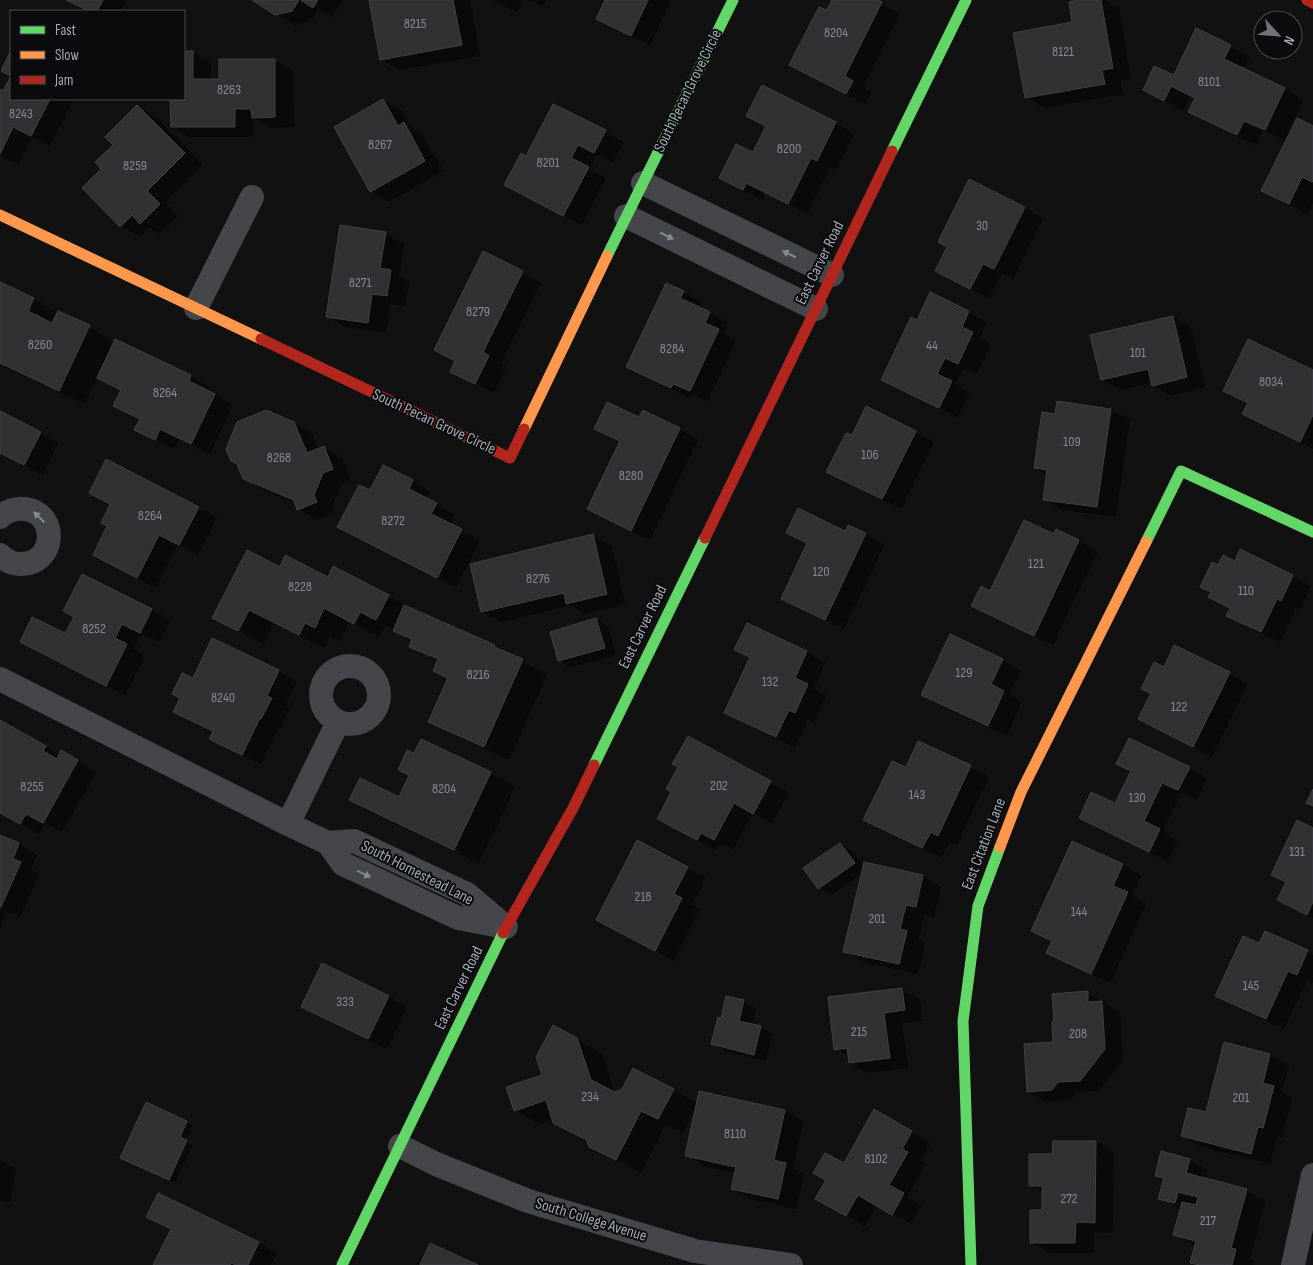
<svg xmlns="http://www.w3.org/2000/svg" width="1313" height="1265" viewBox="0 0 1313 1265" font-family="'Sofia Sans Condensed',sans-serif">
<style>
.shadow{fill:#0007}
.building{fill:#313133;stroke:#3f4145}
.lines{fill:none;stroke-linecap:round;stroke-linejoin:round}
.street{stroke:#45464a;stroke-width:24}
.fast{stroke:#63d668;stroke-width:11}
.slow{stroke:#ff974d;stroke-width:11}
.jam{stroke:#b3261e;stroke-width:11}
.oneway{fill:#858b94}
.labels{text-anchor:middle;dominant-baseline:central;stroke-width:4;stroke-linejoin:round;paint-order:stroke}
.number-label{font-size:14px;fill:#848a93}
.street-label{font-size:16px;fill:#a0a8b3;stroke:#0b0b0d}
</style>
<rect width="100%" height="100%" fill="#111"/>
<path class="shadow" d="M66,0H127L121,11H89Z
M255,0H343L332,17L318,9L310,21L295,25Z
M370,0H470L480,56L399,70L381,59Z
M491,0H523L517,12Z
M529,0H546L543,6Z
M606,0H671L650,45L616,29L597,19Z
M834,0H875L900,14L863,88L871,92L865,104L809,75L828,12Z
M1085,0H1105L1119,8L1131,79L1120,81L1123,94L1045,108L1026,97L1074,23Z
M1197,30L1231,46L1249,57L1243,69L1284,89L1303,100L1284,140L1263,130L1256,145L1208,122L1190,112L1196,99L1190,96L1183,110L1144,90L1175,77Z
M184,53H193L211,63V80H220L275,60L293,71L294,127L271,128L256,119H253V137H190L172,127V99H169H184Z
M11,77V99H74L50,146L32,137L18,164L0,155V91L3,92Z
M383,100L402,111L411,127L422,134L443,171L389,202L371,191Z
M554,105L624,142L613,163L597,154L589,169L606,178L582,225L524,195L527,157Z
M137,106L156,117L203,165L165,202L178,216L159,234L149,227L140,236L121,226L103,169L115,145Z
M748,116L835,123L854,134L836,170L830,167L807,213L765,192L762,200L721,178L753,153L767,127Z
M1313,128V203L1308,214L1282,201L1263,191Z
M970,181L1025,208L1043,219L1013,279L1002,273L989,299L937,271L948,247Z
M385,233L404,244L399,276L409,282L405,306L390,304L386,333L346,327L327,316Z
M484,253L541,283L501,364L507,367L494,393L452,371L456,362L435,350Z
M0,283L33,299L58,313L89,327L115,342L191,376L209,387L207,391L233,405L210,454L179,439L174,449L136,430L140,420L114,406L122,391L97,377L84,404L0,365Z
M683,292L702,303L699,308L728,323L724,334L736,341L708,401L692,394L690,398L646,377L628,367Z
M931,294L969,312L987,323L980,338L991,344L977,374L964,368L955,384L970,393L958,417L901,390L883,380L918,322Z
M1173,317L1191,328L1205,387L1171,396L1153,385L1152,383L1121,390L1102,380Z
M1313,372V449L1262,424L1244,414L1249,403L1225,390Z
M1058,402L1111,410L1130,420L1116,517L1062,510L1044,499L1047,475L1035,468L1056,415Z
M643,411L680,429L698,440L650,540L607,519L588,508L620,442L596,429L640,418Z
M0,413L58,443L43,475L0,453Z
M294,423L313,434L319,450L324,448L342,458L351,480L342,484L332,506L335,512L317,520L298,509L296,503L264,490L244,479Z
M915,432L934,442L901,509L846,482L828,471L852,437Z
M412,481L430,492L427,499L455,515L450,524L480,541L456,587L357,537L339,527L371,492Z
M199,508L217,518L198,555L178,544L156,588L94,555Z
M1057,531L1079,541L1097,552L1053,645L991,616L973,606L990,592L1055,536Z
M788,533L865,534L884,545L844,629L801,609L782,598L808,544Z
M593,536L612,546L625,604L586,614L572,605L501,622L482,612Z
M1235,562L1292,576L1311,587L1300,610L1296,608L1280,642L1246,626L1227,615L1231,609L1210,597L1212,593L1201,587Z
M280,569L328,578L388,596L413,610L494,646L547,675L509,760L454,735L430,721L449,679L434,670L438,662L411,646L413,641L385,625L379,637L349,621L340,641L330,636L324,648L274,623L263,644L214,617Z
M83,575L152,610L170,621L159,642L141,633L133,649L145,656L125,695L40,653L21,642L66,635L75,617Z
M596,619L608,627L616,655L571,667L559,660Z
M747,625L807,652L825,663L813,689L826,696L814,723L808,720L795,747L744,723L725,713L751,658L736,650Z
M213,639L279,671L297,682L285,707L290,709L280,729L279,728L261,764L229,749L211,738L214,731L175,711L194,680Z
M1175,647L1230,674L1248,684L1212,757L1158,729L1139,719Z
M1002,660L1021,671L1009,695L1022,702L1007,736L941,706L923,695Z
M0,721L60,755L62,752L96,772L62,832L45,823L39,834L0,812Z
M688,738L789,793L772,823L753,813L733,850L720,843L716,850L677,829L673,792Z
M919,742L970,767L989,777L957,845L950,842L941,857L883,831L865,820L907,769Z
M1189,768L1207,778L1197,800L1181,792L1163,832L1178,841L1168,861L1099,828L1080,817L1116,805Z
M490,773L515,787L479,863L459,854L460,852L374,811V814L350,800L400,799Z
M1313,829V918L1279,900L1287,883L1272,874Z
M0,836L19,844L37,855L31,869L39,874L20,917L7,911L0,927Z
M1073,843L1123,865L1141,876L1132,896L1146,904L1110,983L1066,963L1047,953L1052,942L1033,930Z
M841,845L853,852L864,867L923,876L941,887L934,917L924,915L919,939L925,943L918,974L863,962L845,951L862,874L831,895L819,888Z
M687,868L706,878L692,905L700,909L674,961L616,930Z
M1266,932L1313,955V983L1307,980L1284,1029L1235,1006L1217,995L1260,945Z
M323,965L389,997L407,1008L387,1049L321,1017L303,1006Z
M901,989L920,1000L923,1021L902,1023L908,1068L868,1073L850,1063L849,1057L836,1049Z
M1087,993L1120,1013L1123,1060L1099,1091L1077,1092L1071,1100L1046,1102L1028,1091L1054,1044Z
M743,1002L756,1009L751,1025L760,1027L772,1034L766,1061L725,1051L713,1044L722,1020Z
M576,1039L602,1053L615,1093L673,1090L698,1104L785,1111L803,1122L793,1168L804,1174L796,1209L751,1199L732,1189L736,1173L705,1166L686,1155L696,1107L683,1133L666,1124L641,1173L590,1146L589,1141L554,1122V1120L540,1124L515,1110L544,1075Z
M1225,1043L1270,1055L1289,1066L1282,1092L1292,1098L1282,1138L1277,1137L1270,1164L1201,1147L1182,1136L1207,1114Z
M146,1104L192,1125L185,1141L192,1145L175,1182L127,1160Z
M874,1111L930,1143L920,1160L926,1164L907,1197L922,1205L911,1224L877,1205L865,1226L817,1198L844,1165Z
M1096,1142L1114,1153L1113,1233L1094,1232V1253H1050L1031,1242L1043,1212V1192L1030,1185L1054,1155Z
M0,1160L16,1169L10,1202L0,1201Z
M1189,1160L1208,1171L1205,1180L1246,1190L1265,1201L1250,1258L1254,1261L1253,1265H1197L1192,1262L1196,1246L1175,1234L1181,1210L1160,1198L1164,1180L1156,1175Z
M147,1217L258,1243L277,1254L271,1265H155L172,1230Z"/>
<path class="building" d="M66,0H103L97,11H89Z
M252,0H299L292,11L275,15Z
M301,0H318L313,8Z
M369,0H453L462,45L380,60Z
M605,0H648L631,36L596,19Z
M832,0H878L882,2L845,76L853,81L846,94L789,65L819,7L827,10Z
M1078,0H1101L1113,68L1102,70L1105,84L1025,98L1013,33L1072,22L1069,2Z
M1196,28L1231,45L1224,59L1285,88L1265,130L1244,121L1237,135L1188,112L1195,98L1171,86L1164,101L1143,90L1154,66L1174,75Z
M11,50V99H50L31,136L13,127L0,154V89L3,91L11,76L1,71Z
M184,51H193V79H219V59H275V117L252,118L251,109H235V127H171L170,99H184Z
M762,85L836,122L817,161L811,158L788,204L746,183L743,190L719,178L736,144L753,152L766,126L746,116Z
M383,99L398,126L404,122L425,161L370,192L334,127Z
M553,104L606,130L594,153L578,145L571,158L589,167L563,216L504,185L521,153L526,156Z
M137,105L185,153L147,191L160,204L140,224L132,215L120,227L82,188L101,169L95,162L113,145L105,137Z
M1297,118L1313,126V182L1302,177L1289,204L1261,191Z
M969,179L1025,207L994,269L983,264L970,289L935,271L947,247L938,242Z
M340,225L386,232L380,268L391,270L387,296L372,294L368,323L326,317Z
M483,251L523,271L483,352L489,356L475,384L450,372L455,361L434,350Z
M0,282L34,298L28,311L52,323L58,311L90,325L59,391L0,363Z
M666,283L684,291L680,298L710,312L705,323L719,329L690,391L673,384L671,388L626,367Z
M930,292L969,311L962,327L973,332L958,364L945,358L937,374L952,381L939,408L881,380L911,317L917,320Z
M1173,316L1187,377L1152,386L1148,369L1101,380L1090,335Z
M115,339L191,375L189,381L215,394L191,444L160,429L155,440L134,430L140,419L113,406L121,390L97,378Z
M1248,339L1313,370V415L1300,442L1242,414L1248,403L1223,391Z
M1057,401L1111,409L1097,507L1043,500L1047,470L1034,468L1042,412L1055,414Z
M607,402L639,417L643,410L680,428L631,531L587,509L620,441L594,429Z
M866,406L916,431L882,499L826,472L846,433L852,435Z
M266,410L294,422L307,453L324,446L333,469L323,473L314,495L317,502L297,510L294,500L243,479L237,464L231,461L226,449L237,422Z
M0,411L41,432L24,465L0,453Z
M106,459L199,507L179,545L159,535L137,578L93,555L107,526L101,523L110,504L89,493Z
M383,465L413,480L409,489L437,503L431,514L462,529L437,578L337,527L359,485L370,490Z
M798,508L845,531L848,525L866,533L825,620L781,599L807,543L786,533Z
M1024,520L1054,534L1056,529L1079,540L1034,636L971,606L981,586L990,591Z
M593,534L607,594L566,604L564,593L481,612L470,564Z
M1240,549L1293,575L1281,601L1277,599L1261,632L1226,616L1230,608L1208,597L1211,592L1200,587L1212,562L1218,565L1223,555L1235,561Z
M247,550L280,567L285,555L328,577L333,566L389,595L376,620L360,612L354,624L324,608L315,628L305,623L299,635L249,610L238,631L212,618Z
M82,574L152,609L140,633L122,624L115,638L127,644L106,686L20,642L32,617L65,633L74,617L63,611Z
M404,605L495,645L494,647L523,659L484,747L428,722L448,678L433,671L438,659L409,647L412,639L393,631Z
M596,618L605,648L558,661L550,632Z
M747,623L807,651L795,678L808,684L795,713L789,710L776,737L724,713L750,657L734,650Z
M950,634L1003,659L991,684L1004,691L988,726L921,695Z
M212,638L279,670L267,696L272,698L261,719L260,718L242,755L209,739L213,731L173,712L180,698L172,694L182,673L193,678Z
M1174,645L1230,672L1193,747L1138,719L1151,693L1141,689L1154,662L1164,667Z
M0,720L46,746L43,751L57,759L61,750L78,760L43,823L26,814L20,824L0,813Z
M688,736L771,781L753,814L734,803L714,840L701,833L697,840L657,819L671,792L666,789L678,767L672,764Z
M1129,738L1190,767L1178,790L1162,783L1144,821L1160,829L1149,852L1079,818L1091,792L1115,803L1131,771L1116,764Z
M421,739L491,772L454,850L349,800L360,778L399,797L409,775L398,770L407,750L414,753Z
M918,741L971,765L938,836L931,832L922,848L863,820L892,761L906,767Z
M1313,789V806L1306,803Z
M1297,820L1313,828V902L1307,915L1277,900L1286,882L1271,875Z
M0,835L19,843L13,859L21,862L1,907H0Z
M637,840L688,867L674,894L682,898L655,951L596,920Z
M1072,841L1123,864L1113,886L1128,892L1091,974L1046,953L1052,941L1031,931Z
M840,843L855,863L818,889L803,868Z
M864,862L923,875L916,907L906,905L900,929L907,931L899,964L843,952Z
M1265,931L1308,950L1297,975L1288,971L1266,1019L1215,996L1243,936L1259,943Z
M322,963L389,996L368,1039L301,1007Z
M902,988L905,1010L884,1013L890,1058L849,1063L847,1048L834,1050L828,997Z
M1088,991V1002L1102,1001L1105,1049L1080,1081L1058,1082L1052,1090L1027,1092L1024,1044L1053,1042L1052,1023L1054,1019L1052,994Z
M726,996L744,1000L739,1021L761,1026L754,1055L711,1044L718,1017L721,1018Z
M553,1025L577,1038L591,1080L615,1092L622,1089L633,1068L674,1089L658,1119L641,1111L616,1160L589,1147L586,1138L585,1139L553,1123L546,1100L514,1111L506,1087L542,1075L536,1057Z
M1224,1042L1270,1054L1263,1083L1274,1086L1263,1128L1258,1127L1251,1154L1181,1136L1188,1108L1206,1112Z
M699,1091L785,1110L774,1160L786,1163L778,1199L731,1189L736,1167L685,1156Z
M146,1102L187,1121L180,1137L187,1140L169,1180L120,1158Z
M874,1109L912,1131L902,1149L908,1152L889,1185L904,1193L892,1215L858,1195L846,1216L815,1199L826,1180L813,1173L825,1153L844,1163Z
M1053,1141H1096L1095,1223L1076,1222L1075,1243H1030V1210H1042V1186H1029V1154H1052Z
M1161,1151L1190,1159L1186,1173L1247,1189L1231,1248L1236,1249L1232,1265H1200L1190,1263L1196,1241L1173,1235L1182,1202L1196,1205L1198,1197L1178,1192L1175,1203L1158,1199L1164,1178L1155,1176Z
M158,1193L259,1242L248,1265H236L231,1263L230,1265H153L171,1229L146,1217Z
M430,1243L478,1265H420Z"/>
<g class="lines">
<path class="street" d="M643,183L832,275
M626,216L816,309
M196,308L252,197
M0,517C6,511 16,508 25,509C59,513 56,565 20,564C12,564 6,561 0,555
M321 695a29 29 0 1 1 58 0a29 29 0 1 1-58 0Z
M0,679L288,824L328,843L354,841L467,894L506,927
M288,824L338,722
M328,843L343,864L369,876L458,918L505,927
M400,1146L436,1164L528,1201L695,1251L791,1265
M1293,1265L1313,1175"/>
<path class="fast" d="M892,151L966,0
M607,256L733,0
M1146,542L1181,471L1313,532
M594,765L705,538
M342,1265L503,933
M971,1265L963,1021L978,906L1000,847"/>
<path class="slow" d="M0,215L261,339
M524,429L607,256
M1000,847L1021,792L1146,542"/>
<path class="jam" d="M1307,0L1313,3
M261,339L510,458L524,429
M705,538L892,151
M503,933L573,808L594,765"/>
</g>
<defs><path id="oneway-solid" d="M-6-.8H1V-3.2L6.5 0L1 3.2V.8H-6Z" transform="scale(1.25)"/></defs>
<g class="oneway">
<use href="#oneway-solid" transform="translate(667 236) rotate(26)"/>
<use href="#oneway-solid" transform="translate(789 254) rotate(-154)"/>
<use href="#oneway-solid" transform="translate(39 517) rotate(-135)"/>
<use href="#oneway-solid" transform="translate(364 874) rotate(26)"/>
</g>
<g class="labels">
<g class="number-label">
<text x="415" y="23">8215</text>
<text x="836" y="32">8204</text>
<text x="1063" y="51">8121</text>
<text x="1209" y="81">8101</text>
<text x="229" y="89">8263</text>
<text x="21" y="113">8243</text>
<text x="380" y="144">8267</text>
<text x="789" y="148">8200</text>
<text x="548" y="162">8201</text>
<text x="135" y="165">8259</text>
<text x="982" y="225">30</text>
<text x="360" y="282">8271</text>
<text x="478" y="311">8279</text>
<text x="40" y="344">8260</text>
<text x="932" y="345">44</text>
<text x="672" y="348">8284</text>
<text x="1138" y="352">101</text>
<text x="1271" y="381">8034</text>
<text x="165" y="392">8264</text>
<text x="1072" y="441">109</text>
<text x="870" y="454">106</text>
<text x="279" y="457">8268</text>
<text x="631" y="475">8280</text>
<text x="150" y="515">8264</text>
<text x="393" y="520">8272</text>
<text x="1036" y="563">121</text>
<text x="821" y="571">120</text>
<text x="538" y="578">8276</text>
<text x="300" y="586">8228</text>
<text x="1246" y="590">110</text>
<text x="94" y="628">8252</text>
<text x="964" y="672">129</text>
<text x="478" y="674">8216</text>
<text x="770" y="681">132</text>
<text x="223" y="697">8240</text>
<text x="1179" y="706">122</text>
<text x="719" y="785">202</text>
<text x="32" y="786">8255</text>
<text x="444" y="788">8204</text>
<text x="917" y="794">143</text>
<text x="1137" y="797">130</text>
<text x="1297" y="851">131</text>
<text x="643" y="896">218</text>
<text x="1079" y="911">144</text>
<text x="877" y="918">201</text>
<text x="1251" y="985">145</text>
<text x="345" y="1001">333</text>
<text x="859" y="1031">215</text>
<text x="1078" y="1033">208</text>
<text x="590" y="1096">234</text>
<text x="1241" y="1097">201</text>
<text x="735" y="1133">8110</text>
<text x="876" y="1158">8102</text>
<text x="1069" y="1198">272</text>
<text x="1208" y="1220">217</text>
</g>
<g class="street-label">
<text transform="translate(688 91) rotate(-64)">South Pecan Grove Circle</text>
<text transform="translate(820 263) rotate(-64)">East Carver Road</text>
<text transform="translate(434 422) rotate(25)">South Pecan Grove Circle</text>
<text transform="translate(643 627) rotate(-64)">East Carver Road</text>
<text transform="translate(984 844) rotate(-69)">East Citation Lane</text>
<text transform="translate(417 873) rotate(27)">South Homestead Lane</text>
<text transform="translate(459 988) rotate(-64)">East Carver Road</text>
<text transform="translate(591 1220) rotate(17)">South College Avenue</text>
</g>
</g>
<rect x="10" y="10" width="175" height="90" fill="#0b0b0d" stroke="#474a4f"/>
<rect x="20" y="26" width="25" height="8" fill="#63d668" stroke="#474a4f"/>
<text x="55" y="35" font-size="15" fill="#a0a8b3">Fast</text>
<rect x="20" y="51" width="25" height="8" fill="#ff974d" stroke="#474a4f"/>
<text x="55" y="60" font-size="15" fill="#a0a8b3">Slow</text>
<rect x="20" y="76" width="25" height="8" fill="#b3261e" stroke="#474a4f"/>
<text x="55" y="85" font-size="15" fill="#a0a8b3">Jam</text>
<g transform="translate(1278 35) rotate(116)"><circle r="24" fill="#0b0b0d" stroke="#474a4f"/>
<path d="M0-4L9 19L0 12L-9 19Z" fill="#6e737a"/>
<text y="-8" font-size="14" font-weight="bold" text-anchor="middle" fill="#a0a8b3">N</text>
</g>
</svg>
